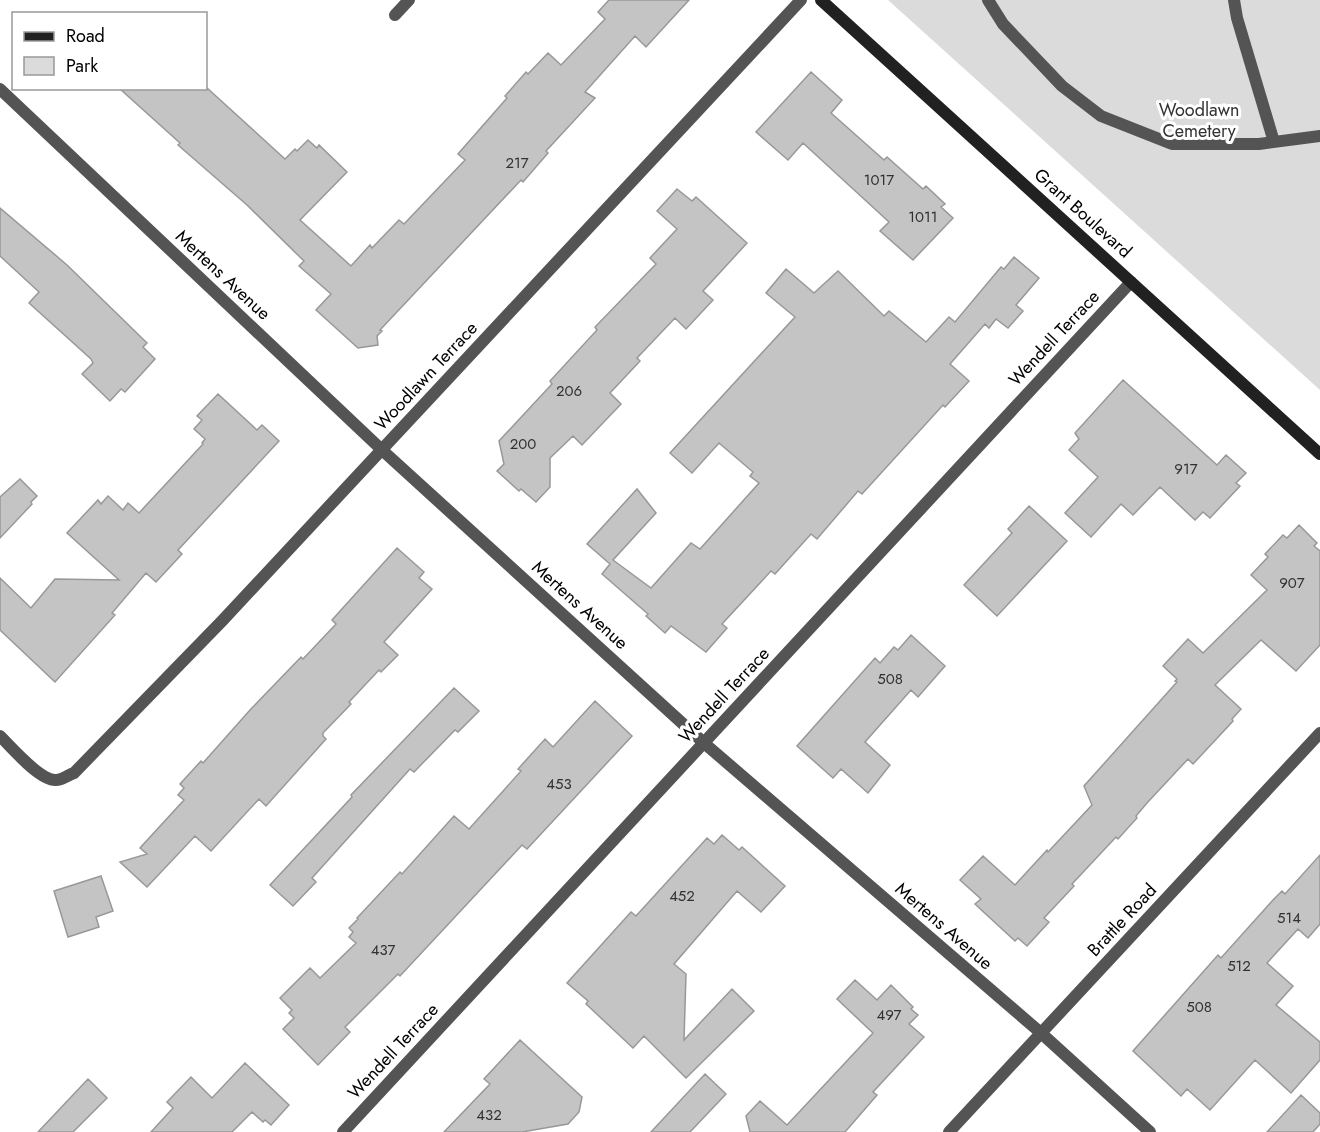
<svg xmlns="http://www.w3.org/2000/svg" width="1320" height="1132" viewBox="0 0 1320 1132" font-family="Jost,sans-serif">
<style>
.green{fill:#dbdbdb}
.building{fill:#c4c4c4;stroke:#989898;stroke-width:1.5}
.lines{fill:none;stroke-linecap:round;stroke-linejoin:round}
.lane{stroke:#545454;stroke-width:12}
.street{stroke:#545454;stroke-width:12}
.secondary{stroke:#212121;stroke-width:12}
.labels{text-anchor:middle;dominant-baseline:central;stroke-width:6;stroke-linejoin:round;paint-order:stroke}
.number-label{font-size:15px;fill:#313131}
.park-label{font-size:18px;fill:#323232;stroke:#fff}
.street-label{font-size:18px;fill:#000;stroke:#fff}
</style>
<rect width="100%" height="100%" fill="#fff"/>
<path class="green" d="M888,0H1320V390Z"/>
<path class="building" d="M609,0H689L646,47L635,36L585,92L595,98L546,151L548,153L523,182L521,180L380,330L382,331L377,336L378,345L358,348L316,310L331,294L299,266L304,261L247,205L178,145L180,143L119,88H207L285,159L295,149L297,151L308,140L317,148L319,145L347,172L300,220L351,266L370,245L372,248L399,220L404,224L465,160L458,154L507,98L505,96L526,72L528,74L548,53L561,65L605,19L598,12Z
M811,72L842,100L831,113L884,160L887,157L923,189L926,186L945,204L941,207L953,218L913,260L880,231L889,222L803,143L788,160L756,132Z
M677,189L692,201L696,197L747,243L703,291L713,300L686,329L675,318L637,358L640,361L610,393L621,404L582,445L573,436L550,458V487L536,502L521,489L519,491L497,471L504,464L499,441L552,384L550,381L597,330L595,327L656,264L650,258L677,229L657,211Z
M0,208L67,265L147,343L143,347L155,359L125,392L121,389L110,401L82,374L93,363L91,359L29,303L39,292L0,256Z
M1014,257L1039,278L1016,305L1023,311L1008,328L996,319L989,328L985,324L950,364L969,381L945,407L943,405L862,494L858,491L817,539L811,534L775,574L771,571L722,624L727,628L706,652L671,626L665,633L646,616L648,614L602,574L610,564L587,544L637,489L656,513L613,560L651,588L691,543L700,549L759,483L750,476L753,472L719,443L692,473L670,453L795,317L766,293L786,269L814,293L838,271L884,316L889,311L926,342L949,317L955,322L1001,267L1004,269Z
M1123,380L1217,465L1226,455L1246,473L1236,483L1240,486L1210,518L1203,512L1195,520L1160,487L1133,515L1121,504L1091,537L1065,513L1098,477L1069,450L1079,439L1075,433Z
M218,394L257,430L262,425L279,441L178,550L182,554L156,582L146,573L112,613L115,615L55,682L0,630V578L31,608L55,579L119,580L67,533L98,500L101,504L108,496L123,510L128,503L139,513L203,444L202,443L205,439L194,429L202,420L197,416Z
M20,479L37,496L31,502L32,504L0,538V497Z
M1029,506L1067,541L997,616L964,585L1012,533L1008,529Z
M1299,525L1317,543L1314,546L1320,551V645L1296,671L1261,640L1215,685L1241,709L1232,719L1233,721L1193,764L1188,759L1147,803L1136,816L1137,818L1118,839L1116,837L1072,884L1074,886L1044,918L1049,922L1027,946L1018,938L1015,941L975,904L981,899L960,880L983,856L1015,885L1047,850L1048,852L1092,805L1084,786L1177,682L1175,681L1177,679L1163,666L1188,639L1203,653L1267,590L1251,575L1268,557L1265,554L1283,535L1287,538Z
M397,548L424,572L419,578L432,589L384,642L398,655L381,672L379,670L349,702L351,704L323,733V736L326,739L266,806L259,799L211,851L195,836L147,887L120,862L147,854L140,848L184,800L178,795L184,788L180,784L201,761L203,763L250,710L301,657L303,659L336,624L332,620Z
M911,635L945,666L918,697L911,690L865,742L890,765L868,793L841,769L833,778L797,746L875,658L880,663L894,647L898,650Z
M454,688L479,711L458,732L455,730L414,772L410,769L312,878L316,882L293,906L270,885L352,797L351,795Z
M595,701L632,736L527,849L522,845L400,976L398,974L345,1027L350,1032L318,1065L283,1029L294,1018L289,1013L292,1010L280,998L310,968L320,978L356,943L349,937L353,932L349,928L358,919L357,918L400,872L402,874L454,816L469,829L521,771L518,769L545,739L553,747Z
M722,835L739,850L742,847L785,886L761,912L737,891L674,964L686,974L684,1040L732,989L754,1011L686,1078L644,1036L633,1048L586,1004L588,1001L567,983L631,912L636,916L707,838L714,844Z
M1320,855V924L1308,938L1298,929L1267,963L1293,986L1276,1005L1320,1042V1060L1291,1093L1255,1060L1210,1110L1187,1089L1181,1096L1133,1051L1218,955L1221,958L1273,900L1282,891L1285,894Z
M101,876L113,911L96,917L99,927L68,937L54,891Z
M855,980L877,1000L891,985L913,1007L911,1009L918,1015L909,1024L924,1037L922,1039L873,1092L877,1095L845,1132H750L746,1116L760,1101L787,1125L873,1033L837,999Z
M520,1040L582,1097L579,1112L568,1124L522,1132H444L490,1084L484,1079Z
M245,1063L289,1105L271,1125L265,1120L263,1122L252,1112L232,1132H151L173,1108L167,1102L191,1077L212,1098Z
M705,1074L726,1094L690,1132H651Z
M88,1079L107,1098L73,1132H38Z
M1301,1095L1320,1113V1124L1313,1132H1267Z"/>
<g class="lines">
<path class="lane" d="M988,0L1003,24L1062,86L1101,116L1172,144H1259L1320,136
M1234,0L1237,18L1274,142
M395,15L409,0"/>
<path class="street" d="M0,89L382,450L704,743L1041,1033L1150,1132
M0,736C12,748 40,781 56,780C62,780 68,775 74,773L222,621L801,0
M343,1132L1131,282
M949,1132L1320,733"/>
<path class="secondary" d="M821,0L1320,454"/>
</g>
<g class="labels">
<g class="number-label">
<text x="517" y="163">217</text>
<text x="879" y="180">1017</text>
<text x="923" y="217">1011</text>
<text x="569" y="391">206</text>
<text x="523" y="444">200</text>
<text x="1186" y="469">917</text>
<text x="1292" y="583">907</text>
<text x="890" y="679">508</text>
<text x="559" y="784">453</text>
<text x="682" y="896">452</text>
<text x="1289" y="918">514</text>
<text x="383" y="950">437</text>
<text x="1239" y="966">512</text>
<text x="1199" y="1007">508</text>
<text x="889" y="1015">497</text>
<text x="489" y="1115">432</text>
</g>
<g class="park-label">
<text x="1199" y="110">Woodlawn<tspan x="1199" dy="21">Cemetery</tspan></text>
</g>
<g class="street-label">
<text transform="translate(1083 213) rotate(42)">Grant Boulevard</text>
<text transform="translate(223 275) rotate(43)">Mertens Avenue</text>
<text transform="translate(1054 338) rotate(-47)">Wendell Terrace</text>
<text transform="translate(426 376) rotate(-47)">Woodlawn Terrace</text>
<text transform="translate(580 605) rotate(42)">Mertens Avenue</text>
<text transform="translate(724 695) rotate(-47)">Wendell Terrace</text>
<text transform="translate(1122 920) rotate(-47)">Brattle Road</text>
<text transform="translate(944 926) rotate(41)">Mertens Avenue</text>
<text transform="translate(393 1051) rotate(-47)">Wendell Terrace</text>
</g>
</g>
<rect x="12" y="12" width="195" height="78" fill="#ffffff" stroke="#999999" stroke-width="1.5"/>
<rect x="24" y="32" width="30" height="9" fill="#212121" stroke="#999999" stroke-width="1.5"/>
<text x="66" y="42" font-size="18" fill="#000000">Road</text>
<rect x="24" y="57" width="30" height="18" fill="#dbdbdb" stroke="#999999" stroke-width="1.5"/>
<text x="66" y="72" font-size="18" fill="#000000">Park</text>
</svg>
